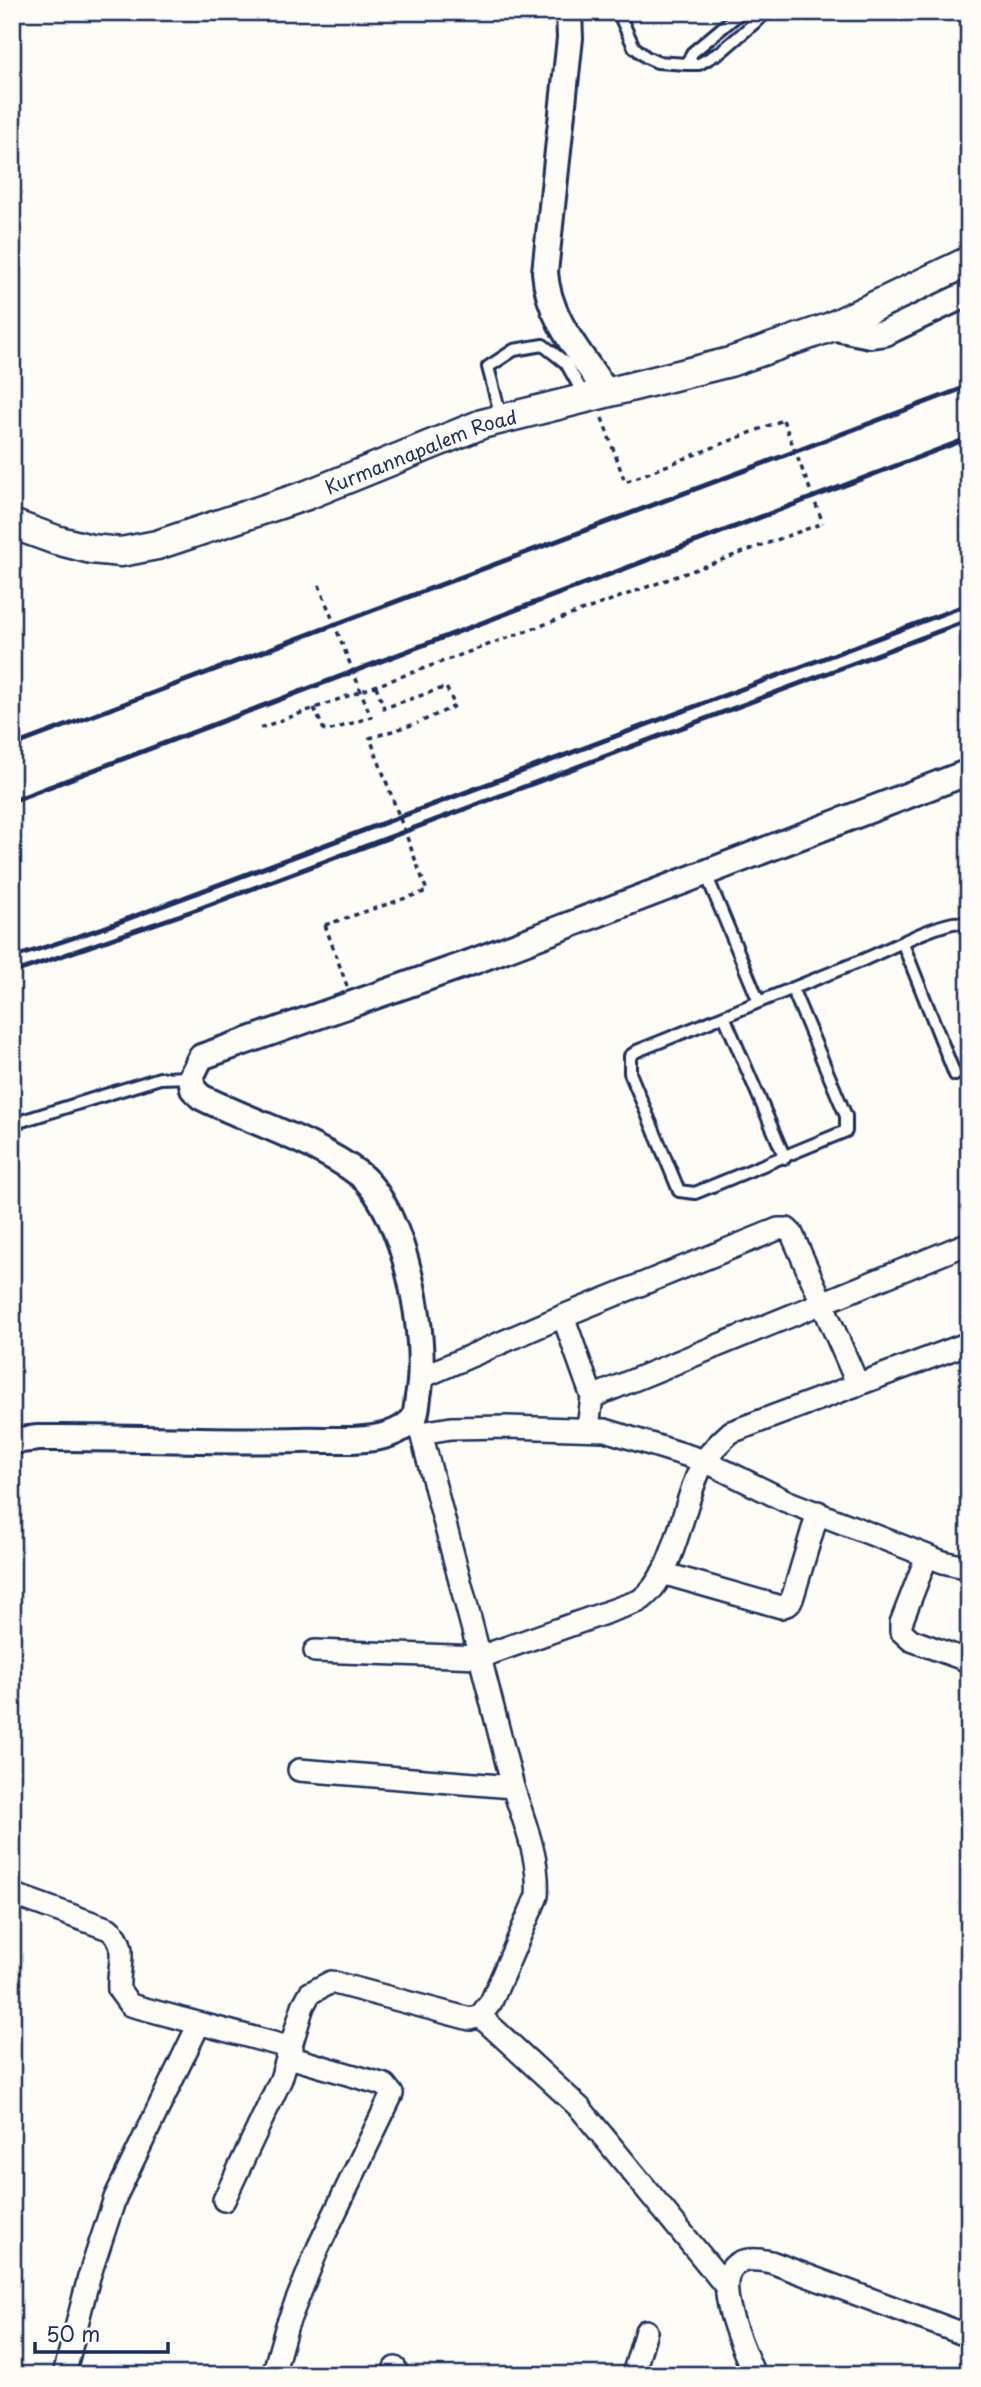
<svg xmlns="http://www.w3.org/2000/svg" width="981" height="2387" viewBox="0 0 981 2387" font-family="'Playpen Sans',sans-serif">
<style>
.lines{fill:none;stroke-linecap:round;stroke-linejoin:round}
.service-casing{stroke:#1b2f5e;stroke-width:16}
.minor-casing{stroke:#1b2f5e;stroke-width:26}
.tertiary-casing{stroke:#1b2f5e;stroke-width:30}
.secondary-casing{stroke:#1b2f5e;stroke-width:33}
.path{stroke:#1b2f5e;stroke-width:3.5;stroke-dasharray:5 5;stroke-linecap:butt}
.service{stroke:#fdfcf7;stroke-width:10}
.minor{stroke:#fdfcf7;stroke-width:21}
.tertiary{stroke:#fdfcf7;stroke-width:24}
.secondary{stroke:#fdfcf7;stroke-width:28}
.rail{stroke:#1b2f5e;stroke-width:5}
.path-bridge{stroke:#1b2f5e;stroke-width:3.5;stroke-dasharray:5 5;stroke-linecap:butt}
.labels{text-anchor:middle;dominant-baseline:central;stroke-width:7;stroke-linejoin:round;paint-order:stroke}
.street-label{font-size:19px;fill:#1b2f5e;stroke:#fdfcf7}
</style>
<rect width="100%" height="100%" fill="#fdfcf7"/>
<filter id="ink" filterUnits="userSpaceOnUse"><feTurbulence type="fractalNoise" baseFrequency=".0143" numOctaves="2"/><feDisplacementMap in="SourceGraphic" scale="14" xChannelSelector="R" yChannelSelector="G"/><feConvolveMatrix kernelMatrix="1 2 1 2 8 2 1 2 1" color-interpolation-filters="sRGB"/></filter>
<g filter="url(#ink)">
<g class="lines">
<defs>
<path id="service" d="M618,12L634,47L646,57L657,62L687,64H699L722,51L767,12
M687,64L692,53L741,12
M501,417L488,367L514,350L543,345L566,363L585,397
M706,874L759,1002
M903,944L955,1075
M792,988L846,1116V1131L695,1193L679,1191L630,1073V1056L637,1051C712,1021 788,990 863,960C890,949 925,929 953,923C958,922 964,924 969,926
M724,1016L785,1158
M12,1124L160,1078L191,1077"/>
<path id="minor" d="M563,1316L592,1397L588,1428
M422,1377L563,1316L778,1229H787L792,1234L858,1385
M592,1397L969,1243
M412,1423L421,1433L451,1428L507,1427L605,1430L705,1461L786,1501L943,1562L969,1568
M421,1433L480,1657L639,1601C677,1576 682,1498 705,1460C712,1449 722,1440 731,1432L969,1343
M927,1556L901,1623V1631L911,1640L969,1661
M662,1573L781,1607L789,1604L793,1596L818,1512
M299,1770L513,1787L480,1657L315,1651
M12,1894L109,1929C130,1945 117,1967 119,1990L130,2005L292,2048
M480,2016L580,2108L724,2284
M224,2200L281,2079L303,2006L310,1993L331,1982L470,2019L480,2016L491,2002L537,1896C540,1859 524,1822 513,1787
M64,2375L89,2277L115,2198L198,2026
M273,2375L287,2325L318,2248L392,2094L385,2085L289,2057
M394,2375L395,2368
M633,2375L646,2331
M754,2375C741,2341 691,2244 771,2262L969,2336"/>
<path id="tertiary" d="M569,12L570,38L545,272C548,319 581,354 607,393
M831,327L870,335L885,333L969,293
M12,1441L38,1438C125,1437 211,1442 298,1440C326,1439 360,1443 387,1435C396,1432 408,1426 414,1418C417,1412 417,1404 418,1397C429,1340 406,1212 359,1174C317,1142 249,1121 201,1097L193,1089L191,1077L201,1057L472,962L969,772"/>
<g id="secondary">
<path id="s1" d="M12,524L56,540L91,549L121,552L157,545L307,495L482,424L730,362L831,327L969,261"/>
</g>
</defs>
<use href="#service" class="service-casing"/>
<use href="#minor" class="minor-casing"/>
<use href="#tertiary" class="tertiary-casing"/>
<use href="#secondary" class="secondary-casing"/>
<path class="path" d="M602,418L625,482L783,420
M376,686L384,708L446,687L455,706L418,723
M314,708L325,732
M260,728L823,523
M325,925L347,986"/>
<use href="#service" class="service"/>
<use href="#minor" class="minor"/>
<use href="#tertiary" class="tertiary"/>
<use href="#secondary" class="secondary"/>
<path class="rail" d="M12,746L969,386
M12,801L969,438
M12,958L103,928L969,604
M12,973L198,909L969,620"/>
<path class="path-bridge" d="M783,420L823,523
M319,585L371,717L325,732
M325,925L427,891L370,738L418,723"/>
</g>
</g>
<g class="labels">
<g class="street-label">
<text stroke="none"><textPath href="#s1" startOffset="430">Kurmannapalem Road</textPath></text>
</g>
</g>
<rect width="981" height="2387" fill="none" stroke="#fdfcf7" stroke-width="42"/>
<rect x="21" y="21" width="939" height="2345" fill="none" stroke="#1b2f5e" stroke-width="2.5" filter="url(#ink)"/>
<path d="M35 2342v10h133v-10" fill="none" stroke="#1b2f5e" stroke-width="3.5"/>
<text x="46" y="2342" font-size="21" fill="#1b2f5e" stroke="#fdfcf7" stroke-width="5" paint-order="stroke">50 m</text>
</svg>
